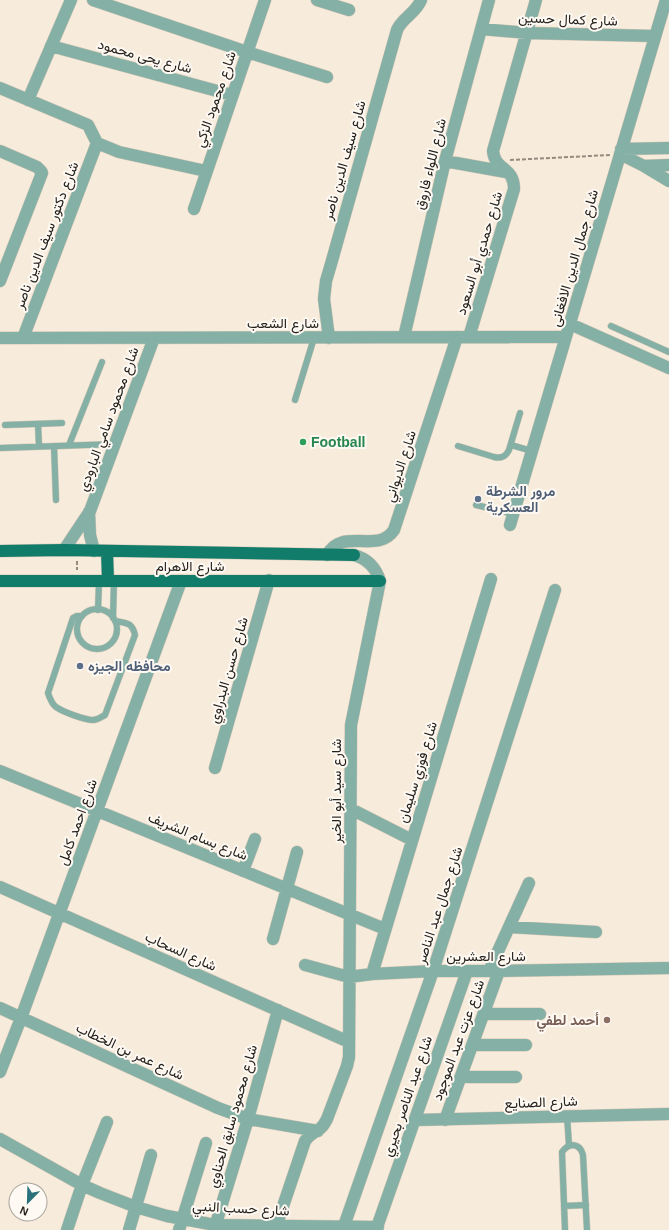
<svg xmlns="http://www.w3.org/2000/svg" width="669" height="1230" viewBox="0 0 669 1230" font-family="Arial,Vazirmatn,sans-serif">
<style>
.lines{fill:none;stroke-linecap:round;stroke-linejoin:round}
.lane-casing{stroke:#d1c7b8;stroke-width:7}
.street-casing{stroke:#d1c7b8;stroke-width:13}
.primary-casing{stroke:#d1c7b8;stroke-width:13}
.path{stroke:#938b7f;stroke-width:2;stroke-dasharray:4 2;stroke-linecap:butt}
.lane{stroke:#85b0a5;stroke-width:6}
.street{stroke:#85b0a5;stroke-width:12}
.primary{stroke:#127c6a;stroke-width:12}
.leisure-dot{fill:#2e9e5b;stroke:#fef9f3;stroke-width:1.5}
.service-dot{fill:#5c6f8a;stroke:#fef9f3;stroke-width:1.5}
.education-dot{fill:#8d6e63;stroke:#fef9f3;stroke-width:1.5}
.labels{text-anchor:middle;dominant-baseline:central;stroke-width:4;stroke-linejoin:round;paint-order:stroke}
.street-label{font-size:14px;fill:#25211b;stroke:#fef9f3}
.leisure-label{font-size:14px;font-weight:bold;fill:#27864d;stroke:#fef9f3;text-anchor:start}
.service-label{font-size:14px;font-weight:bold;fill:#4e5e75;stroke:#fef9f3;text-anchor:start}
.education-label{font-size:14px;font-weight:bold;fill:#785e54;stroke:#fef9f3;text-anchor:end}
</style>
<rect width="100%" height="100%" fill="#f7ebdb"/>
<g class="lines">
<defs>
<path id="lane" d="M611,326L669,352
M295,400L314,338
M38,424L39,446
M5,425L62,423
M69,445L102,362
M511,445L532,451
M54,446L56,500
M458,446L494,457C502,459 506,456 509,450L520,413
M0,448L115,444
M476,505L514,514
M77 629a20 20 0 1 1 40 0a20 20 0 1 1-40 0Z
M98,610L99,582
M82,616H77L73,618L48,693C50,699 52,704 56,707C63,712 85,720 93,720C98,720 101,717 105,715L135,635C132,622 126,623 115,621
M113,618L114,581
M567,1116L569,1145
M564,1206L586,1205
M565,1230L562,1152C569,1142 580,1143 583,1155L587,1230"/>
<path id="street" d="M93,0L247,52L327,77
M317,0L349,10
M481,29L527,33L654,36
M51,46L232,95
M0,88L88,125L97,143L119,152L206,171
M28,100L71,0
M621,149L669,148
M0,151L37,167L41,171L42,173L0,281
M620,154L644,166L669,181
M445,161L506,172
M644,166L669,165
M194,209L265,0
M570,324L669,368
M404,337L445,161L489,0
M469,337L514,189C514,166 495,171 493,151L536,0
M0,338L566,337
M23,338L97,143
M329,338L324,299L326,281L331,264L397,30C402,18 416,13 421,0
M89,512L90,535L94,551
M510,525L666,0
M64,550L90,511L154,338
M327,555C343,526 377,555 394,530L457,337
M215,768L269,580
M0,771L385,929
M351,809L412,840
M243,871L255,839
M0,887L349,1042
M509,927L596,932
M273,939L297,852
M305,965L349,977L372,974L433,971H499L669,968
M489,971L529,883
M372,974L491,579
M0,1008L218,1108L248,1119L318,1131
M484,1014H540
M472,1045H526
M0,1072L21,1018L181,581
M461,1077H516
M415,1120L669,1114
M445,1120L499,971
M0,1139L82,1185L100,1193L136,1207L167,1216L215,1225L378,1227
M344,1226L433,971L555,590
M67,1230L82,1185L107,1122
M129,1230L151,1155
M179,1230L206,1143
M214,1230L248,1119L278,1010
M275,1230L305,1141C310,1134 312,1134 318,1130C322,1128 325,1123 327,1119L347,1066L349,1057L351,725L380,581C376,568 368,559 354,555
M376,1230L467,971"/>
<path id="primary" d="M0,551L64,550L354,555
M107,551L108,581
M0,581H380"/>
</defs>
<use href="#lane" class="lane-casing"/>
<use href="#street" class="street-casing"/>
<use href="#primary" class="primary-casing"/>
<path class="path" d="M510,160L610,155
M77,561V570"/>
<use href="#lane" class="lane"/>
<use href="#street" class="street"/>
<use href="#primary" class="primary"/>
</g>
<circle class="leisure-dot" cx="303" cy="442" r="4"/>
<g class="service-dot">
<circle cx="478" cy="499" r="4"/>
<circle cx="80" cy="666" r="4"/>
</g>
<circle class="education-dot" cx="607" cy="1020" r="4"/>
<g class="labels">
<g class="street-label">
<text transform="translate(568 19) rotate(2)">شارع كمال حسين</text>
<text transform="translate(145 56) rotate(15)">شارع يحى محمود</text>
<text transform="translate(215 99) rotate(-71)">شارع محمود الزكي</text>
<text transform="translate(344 160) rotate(-74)">شارع سيف الدين ناصر</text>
<text transform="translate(430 164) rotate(-76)">شارع اللواء فاروق</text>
<text transform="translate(46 235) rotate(-69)">شارع دكتور سيف الدين ناصر</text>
<text transform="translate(479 253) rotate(-73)">شارع حمدي أبو السعود</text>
<text transform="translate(574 258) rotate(-74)">شارع جمال الدين الافغانى</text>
<text x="283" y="323">شارع الشعب</text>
<text transform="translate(108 419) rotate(-70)">شارع محمود سامي البارودي</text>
<text transform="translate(400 466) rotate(-72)">شارع الديواني</text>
<text x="190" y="566">شارع الاهرام</text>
<text transform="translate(228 670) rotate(-74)">شارع حسن البدراوي</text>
<text transform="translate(417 772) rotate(-73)">شارع فوزي سليمان</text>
<text transform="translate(336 791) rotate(-90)">شارع سيد أبو الخير</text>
<text transform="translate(77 822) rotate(-70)">شارع احمد كامل</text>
<text transform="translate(198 836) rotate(22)">شارع بسام الشريف</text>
<text transform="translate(439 905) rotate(-72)">شارع جمال عبد الناصر</text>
<text transform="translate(181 951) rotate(24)">شارع السحاب</text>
<text x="486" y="956">شارع العشرين</text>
<text transform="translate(458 1040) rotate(-70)">شارع عزت عبد الموجود</text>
<text transform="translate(130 1051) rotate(25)">شارع عمر بن الخطاب</text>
<text transform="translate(407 1096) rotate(-71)">شارع عبد الناصر بحيري</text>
<text transform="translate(541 1102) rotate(-2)">شارع الصنايع</text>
<text transform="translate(232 1116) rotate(-74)">شارع محمود سابق الحناوي</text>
<text transform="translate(241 1208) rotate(3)">شارع حسب النبي</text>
</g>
<g class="leisure-label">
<text x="311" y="442">Football</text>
</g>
<g class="service-label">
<text x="486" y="491">مرور الشرطة<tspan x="486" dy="16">العسكرية</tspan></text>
<text x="88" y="666">محافظه الجيزه</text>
</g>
<g class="education-label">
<text x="599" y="1020">أحمد لطفي</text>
</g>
</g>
<g transform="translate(28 1202) rotate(203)"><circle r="19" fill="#fef9f3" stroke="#a7a39d"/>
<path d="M0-3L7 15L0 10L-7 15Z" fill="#29727b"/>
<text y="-6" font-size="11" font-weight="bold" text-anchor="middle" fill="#25211b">N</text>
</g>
</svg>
